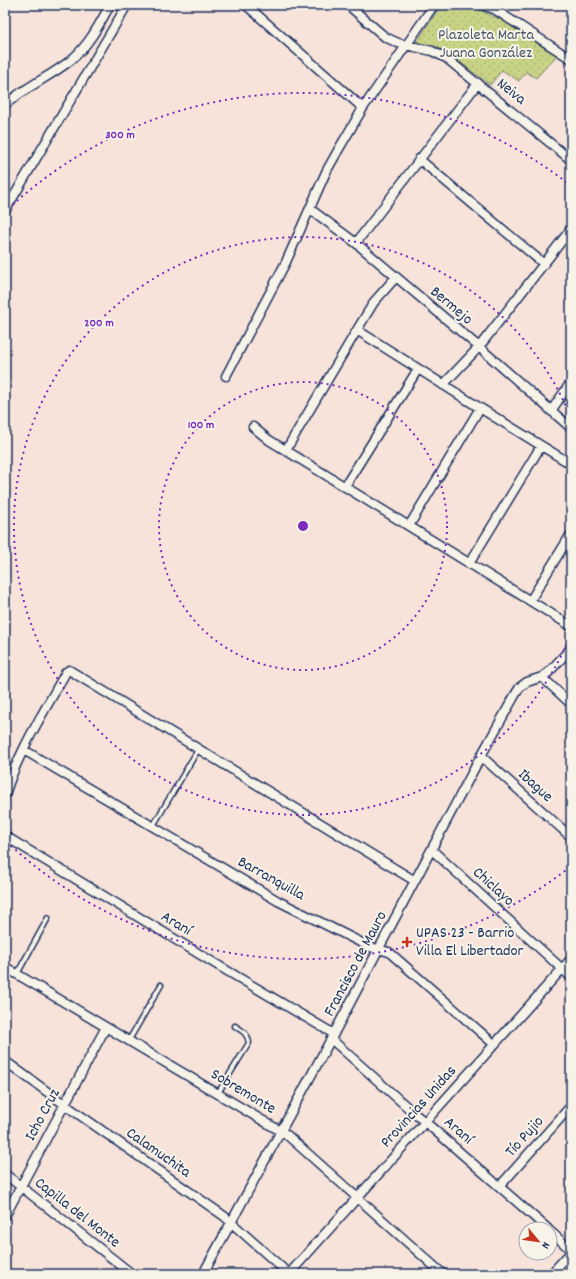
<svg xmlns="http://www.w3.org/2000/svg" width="576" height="1279" viewBox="0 0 576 1279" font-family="Dekko,sans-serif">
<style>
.park{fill:url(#park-dots);stroke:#728172}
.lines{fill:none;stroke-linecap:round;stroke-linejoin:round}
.service-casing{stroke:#1b2f5e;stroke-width:7}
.minor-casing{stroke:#1b2f5e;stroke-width:11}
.service{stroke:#f7f3e8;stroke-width:4}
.minor{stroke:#f7f3e8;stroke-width:8}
.ring{fill:none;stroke:#7b2cbf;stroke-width:2;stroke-dasharray:2 4}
.poi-dot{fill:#c8321e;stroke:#f7f3e8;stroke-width:1.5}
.labels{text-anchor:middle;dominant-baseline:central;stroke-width:4;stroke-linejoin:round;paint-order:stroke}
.park-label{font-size:16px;fill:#465868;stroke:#f7f3e8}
.street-label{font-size:16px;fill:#1b2f5e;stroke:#f7f3e8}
.poi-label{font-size:16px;fill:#1b2f5e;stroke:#f7f3e8;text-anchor:start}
.centre{fill:#7b2cbf;stroke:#f7f3e8;stroke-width:2}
.ring-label{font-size:12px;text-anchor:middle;font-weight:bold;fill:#7b2cbf;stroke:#f7f3e8;stroke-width:4;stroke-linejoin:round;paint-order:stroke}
</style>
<defs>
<pattern id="park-dots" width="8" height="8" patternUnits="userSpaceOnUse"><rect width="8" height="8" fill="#c8d386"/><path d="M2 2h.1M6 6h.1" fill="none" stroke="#abb576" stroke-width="1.8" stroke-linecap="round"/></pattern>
</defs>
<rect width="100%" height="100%" fill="#f8e3da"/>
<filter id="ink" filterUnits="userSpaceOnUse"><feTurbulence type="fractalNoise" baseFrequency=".025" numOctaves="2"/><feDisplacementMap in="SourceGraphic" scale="8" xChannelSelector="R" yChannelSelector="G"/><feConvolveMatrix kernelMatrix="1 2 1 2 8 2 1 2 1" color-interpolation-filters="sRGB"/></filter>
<g filter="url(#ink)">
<path class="park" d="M441,5H468L502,20L557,55L536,78L526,72L519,81L502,70L490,85L448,53L432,45L416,43Z"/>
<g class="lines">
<defs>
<path id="service" d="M153,826L199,748
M17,974L48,918
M129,1040L161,985
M218,1093L249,1043C248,1034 243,1031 235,1026"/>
<path id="minor" d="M246,5L363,108
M348,5L385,37L398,43L432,51L446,58L571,160
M482,5L494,9L571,59
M5,105C25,87 50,77 71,60C89,45 99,25 110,5
M419,159L544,264
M310,209L356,243L479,347L571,428
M5,211L127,5
M356,243L478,83
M357,330L480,408L571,464
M226,376L286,262L326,172L340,147L363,108L434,5
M443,385L479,347L571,229
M551,411L571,382
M253,427L269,440L571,626
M286,450L357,330L374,302L396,277
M345,486L418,369
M409,526L480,408
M469,564L541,446
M530,601L571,534
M542,677L571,704
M24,750L278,901L370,947L389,952L494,1044
M481,756L571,837
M5,795C17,754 45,710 66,672L69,670L415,881
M5,836L219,966L334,1034
M432,850L571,977
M5,967L287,1135L443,1274
M331,1039L415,1114L431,1127L548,1229
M5,1061L64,1104L224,1216L289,1274
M5,1174L132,1274
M500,1186L571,1106
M5,1216L106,1027
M550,1231L571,1250
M203,1274L331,1039L481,756L515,695L520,687L527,682L542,677L549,672L571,648
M289,1274L571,959
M551,1274L571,1252"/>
</defs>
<use href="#service" class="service-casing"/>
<use href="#minor" class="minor-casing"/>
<use href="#service" class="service"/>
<use href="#minor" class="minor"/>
</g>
</g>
<g class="ring">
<circle cx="303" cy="526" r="144"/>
<path d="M571 634A289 289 0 1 1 571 418"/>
<path d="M570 867A433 433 0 0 1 8 843M8 209A433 433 0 0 1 570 185"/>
</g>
<path class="poi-dot" d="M405 936h4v4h4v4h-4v4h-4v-4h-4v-4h4z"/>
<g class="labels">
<g class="park-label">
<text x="486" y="35">Plazoleta Marta<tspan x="486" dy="18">Juana González</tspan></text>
</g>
<g class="street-label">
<text transform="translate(511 92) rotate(39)">Neiva</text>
<text transform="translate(451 306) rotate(40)">Bermejo</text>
<text transform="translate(535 786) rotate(42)">Ibague</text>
<text transform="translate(271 879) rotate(29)">Barranquilla</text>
<text transform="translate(493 887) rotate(42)">Chiclayo</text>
<text transform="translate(176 924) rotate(31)">Araní</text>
<text transform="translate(356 964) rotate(-62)">Francisco de Mauro</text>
<text transform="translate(243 1092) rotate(31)">Sobremonte</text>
<text transform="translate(419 1107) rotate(-48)">Provincias Unidas</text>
<text transform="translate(43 1115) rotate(-62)">Icho Cruz</text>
<text transform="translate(458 1131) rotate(41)">Araní</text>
<text transform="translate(525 1137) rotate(-48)">Tío Pujio</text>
<text transform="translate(158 1153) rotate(35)">Calamuchita</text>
<text transform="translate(77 1213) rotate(38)">Capilla del Monte</text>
</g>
<g class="poi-label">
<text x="416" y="933">UPAS 23 - Barrio<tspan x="416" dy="18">Villa El Libertador</tspan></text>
</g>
</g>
<circle cx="303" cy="526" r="6" class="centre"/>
<g class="ring-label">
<text x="120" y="138">300 m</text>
<text x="99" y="326">200 m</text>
<text x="201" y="428">100 m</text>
</g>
<rect width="576" height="1279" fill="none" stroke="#f7f3e8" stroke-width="20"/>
<rect x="10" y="10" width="556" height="1259" fill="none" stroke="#1b2f5e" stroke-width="1.5" filter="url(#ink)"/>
<g transform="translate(538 1241) rotate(119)"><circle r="19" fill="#f7f3e8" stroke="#9fa5b1"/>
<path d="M0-3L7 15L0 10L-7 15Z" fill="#c8321e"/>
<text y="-6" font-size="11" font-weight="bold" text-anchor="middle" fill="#1b2f5e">N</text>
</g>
</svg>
